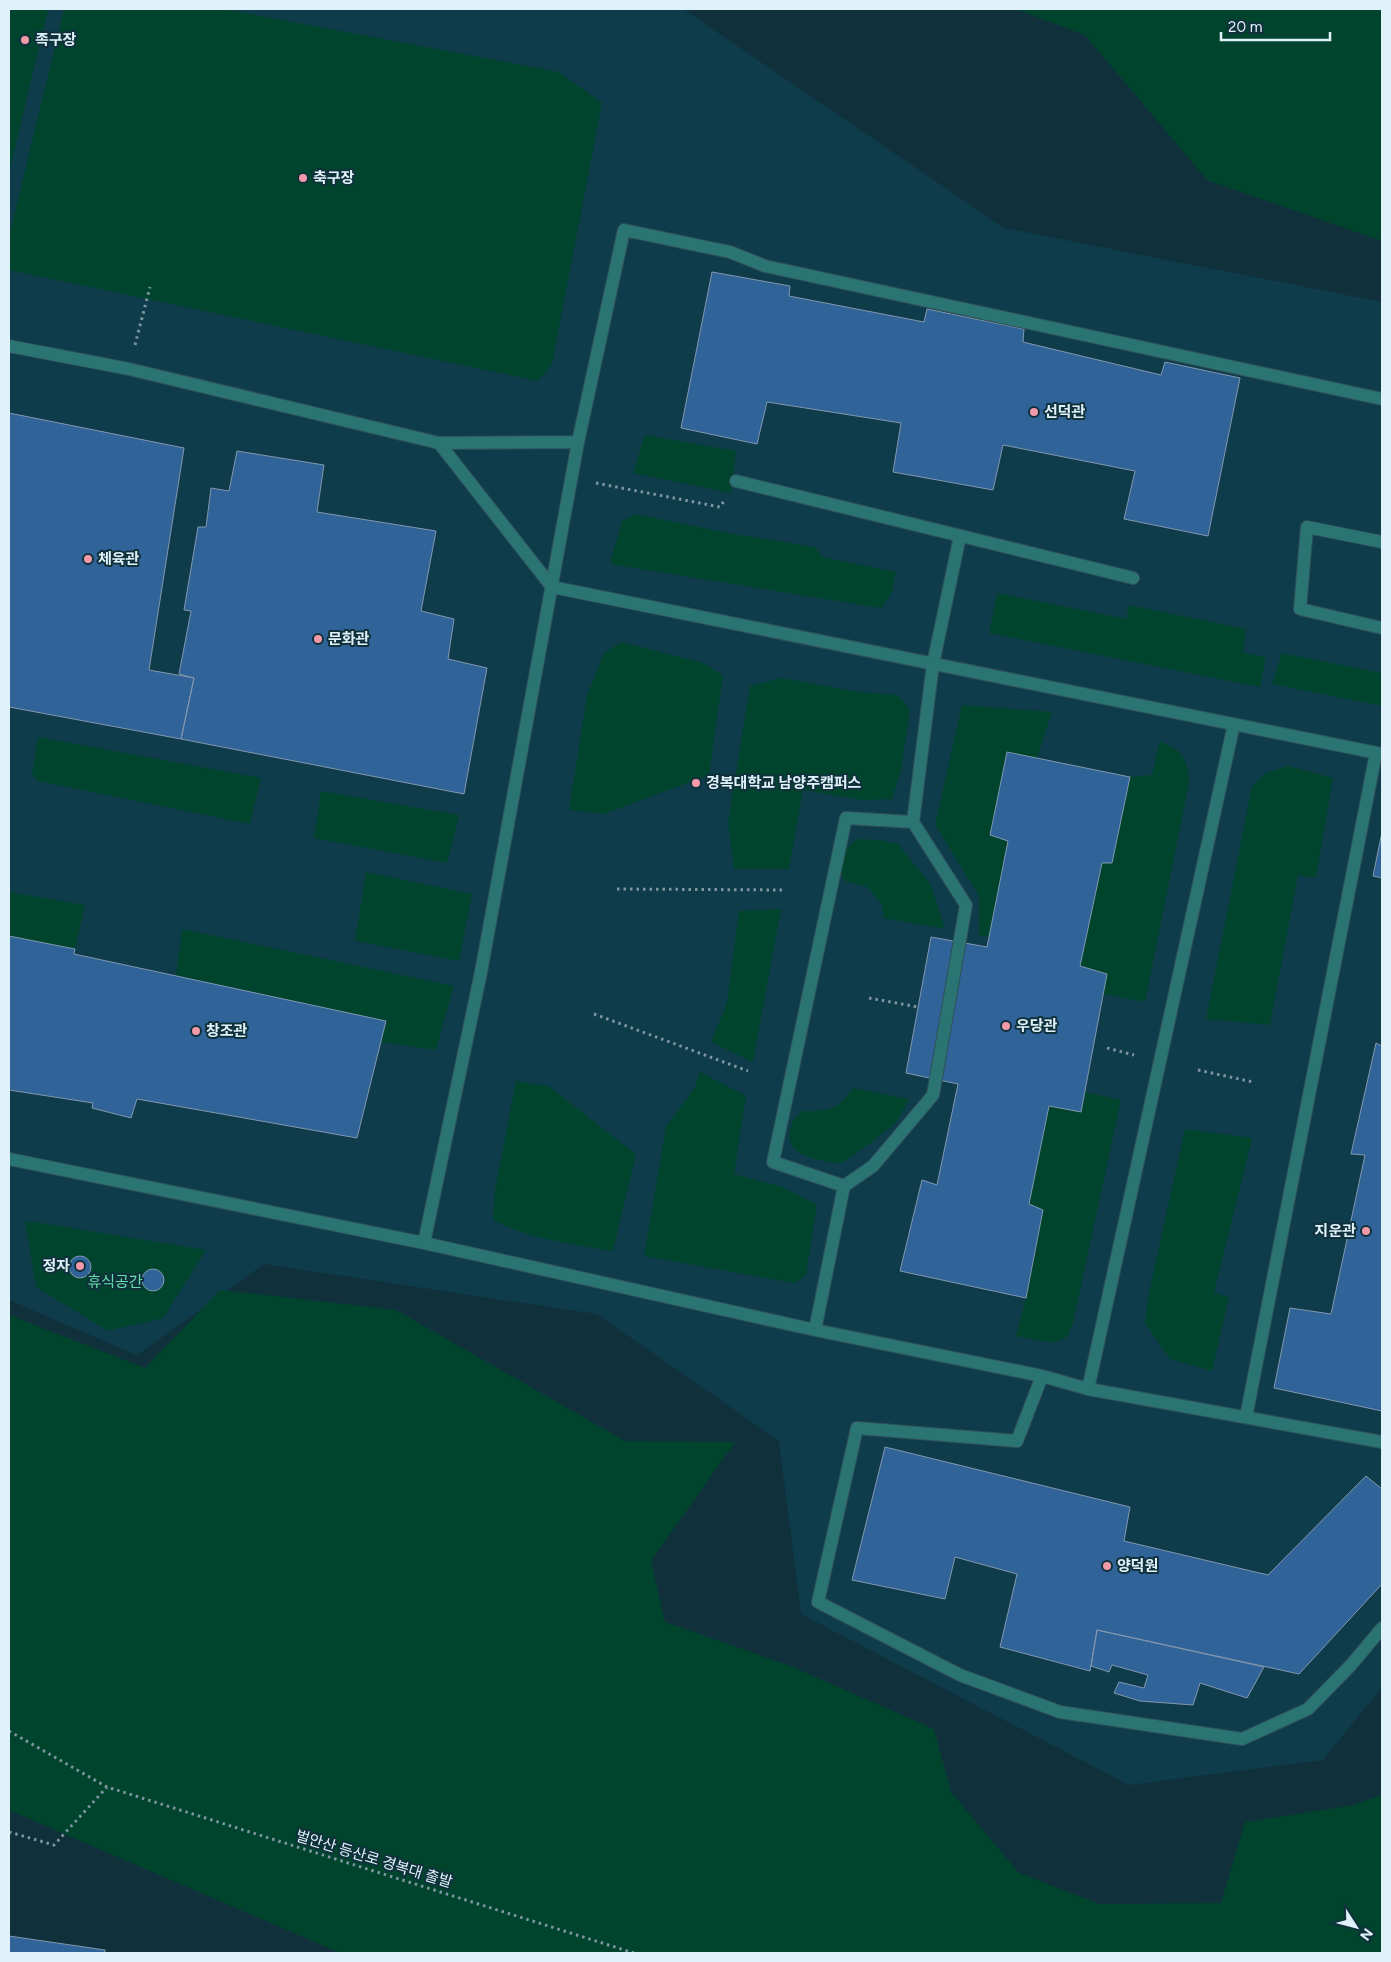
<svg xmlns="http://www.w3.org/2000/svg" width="1391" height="1962" viewBox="0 0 1391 1962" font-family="Figtree,'Noto Sans KR',sans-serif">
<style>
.built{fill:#0f3c4a}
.green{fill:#01442e}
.building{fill:#306499;stroke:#8297ae}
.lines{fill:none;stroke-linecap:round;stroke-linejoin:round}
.lane-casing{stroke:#31505a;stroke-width:14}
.path{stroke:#7d969f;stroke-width:3;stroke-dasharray:2.5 4;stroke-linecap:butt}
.lane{stroke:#2a7574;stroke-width:12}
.poi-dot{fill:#f39aaa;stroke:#10313c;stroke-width:2}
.labels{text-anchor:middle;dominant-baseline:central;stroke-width:4;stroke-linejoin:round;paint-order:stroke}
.poi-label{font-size:15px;font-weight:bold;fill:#e0f2f9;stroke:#10313c;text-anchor:start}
.park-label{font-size:15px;fill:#65dfad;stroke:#10313c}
.street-label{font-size:15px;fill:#e0f2f9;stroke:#10313c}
</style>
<rect width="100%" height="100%" fill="#10313c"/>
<path class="built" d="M9,9H683L1004,228L1382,302V1687L1323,1760L1129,1785L801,1614L779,1441L597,1314L264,1264L137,1355L9,1300Z"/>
<path class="green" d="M9,9L48,10L9,173Z
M64,9H223L559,72L602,103L552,364L538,381L9,270V237Z
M1015,9H1382V241L1207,180L1085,35Z
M645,435L736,451L731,493L633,473Z
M636,514L728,533L815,547L822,557L896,572L892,592L881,608L610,564L622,521Z
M997,593L1126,619L1129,605L1246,629L1243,653L1266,657L1260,687L989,633Z
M622,642L706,664L723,676L709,775L604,814L569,810L587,696L604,653Z
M1282,653L1382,673V706L1272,684Z
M782,678L859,692L897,695L910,709L901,771L892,799L862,800L803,790L789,869H734L728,823L750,686Z
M962,705L1052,712L1037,758L1007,752L990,835L1008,841L989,937L979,935V896L935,825Z
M38,737L261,778L250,824L38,781L32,775Z
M1160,741C1185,753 1186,756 1189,783L1145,1002L1103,994L1107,974L1080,966L1102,863H1112L1130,777L1152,775Z
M1288,766L1333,778L1316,878L1298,875L1270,1025L1206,1019L1252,786L1266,773Z
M321,791L459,815L447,863L314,838Z
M856,839L880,840L898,844L931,885L945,929L884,918L882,905L867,887L845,881C834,860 841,855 856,839Z
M366,872L472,894L459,961L355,941Z
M9,892L85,905L75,949L9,936Z
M781,909L753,1062L711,1042L727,1003L739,911Z
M182,929L454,986L436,1050L381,1042L386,1021L176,975Z
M700,1072L746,1096L734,1174L783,1187L817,1205L806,1275L794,1283L644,1256L666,1127L695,1087Z
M516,1081L548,1086L636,1154L613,1251C580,1245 520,1238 493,1219L495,1190Z
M853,1088L909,1099L896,1123L868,1145L840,1164C821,1160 785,1158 790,1131C792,1121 794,1118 802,1111C828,1111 837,1111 853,1088Z
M1085,1092L1121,1100L1073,1323L1067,1337L1052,1343L1016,1336L1026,1298L1043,1210L1029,1204L1049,1106L1081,1112Z
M1185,1129L1252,1138L1214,1293L1229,1297L1212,1371L1170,1359L1145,1323L1148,1297Z
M25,1221L35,1222L206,1250L163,1318L108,1331L36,1287Z
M220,1290L396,1310L625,1441L735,1442L651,1561L665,1622L788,1665L934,1729L951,1792L1019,1873L1100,1904L1221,1903L1245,1822L1349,1806L1382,1795V1953H340L9,1810V1315L145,1368Z"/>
<path class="building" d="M712,272L790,286L789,296L924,322L927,309L1024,329L1023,342L1161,375L1165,362L1240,378L1208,536L1124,519L1135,471L1003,445L993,490L893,472L901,423L767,402L757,444L681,428Z
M9,413L184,448L149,670L194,678L181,739L9,707Z
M237,451L324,465L317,512L436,531L421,611L454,619L448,659L487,668L464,794L181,739L194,678L179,674L191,611L184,610L198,527H206L211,488L229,491Z
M1007,752L1130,777L1112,863H1102L1080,966L1107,974L1081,1112L1049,1106L1029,1204L1043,1210L1026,1298L900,1271L922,1180L937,1185L958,1084L906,1073L931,937L987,947L1008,841L990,835Z
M1382,832V878L1373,876Z
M9,936L75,949L74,954L386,1021L357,1138L137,1099L131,1118L92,1108L93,1103L9,1090Z
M1376,1043L1382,1046V1411L1274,1388L1290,1308L1331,1314L1365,1155L1351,1154Z
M69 1267a11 11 0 1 1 22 0a11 11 0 1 1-22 0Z
M142 1280a11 11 0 1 1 22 0a11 11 0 1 1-22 0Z
M885,1447L1130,1507L1124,1541L1268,1575L1366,1476L1382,1489V1584L1299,1674L1097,1630L1090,1671L1000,1647L1017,1574L955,1557L945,1599L852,1580Z
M1097,1630L1264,1667L1247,1698L1200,1683L1193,1705L1140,1701L1114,1693L1119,1682L1144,1688L1148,1675L1112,1665L1109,1672L1091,1666Z
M9,1936L105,1950V1953H9Z"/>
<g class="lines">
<defs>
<path id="lane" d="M9,346L129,369L439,443L578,442
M439,443L552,587L1382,754
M736,481L1133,578
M1382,542L1307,527L1300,609L1382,628
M9,1159L424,1243L815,1330L1042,1376L1088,1389L1382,1442
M844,1186L773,1162L846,818L913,822
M424,1243L481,972L578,442L624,230L730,252L765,266L1382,399
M815,1330L844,1186L873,1166L933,1095L966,905L913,822L933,664L960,536
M1042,1376L1017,1441L857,1428L818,1602L960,1675L1060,1712L1242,1739L1308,1709L1351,1665L1382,1628
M1088,1389L1234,724
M1246,1417L1376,753"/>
</defs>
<use href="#lane" class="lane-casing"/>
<path class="path" d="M135,345L150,287
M596,483L720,507L724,501
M617,889L784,890
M869,998L918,1007
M594,1014L748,1071
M1107,1048L1134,1055
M1198,1070L1253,1082
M9,1731L107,1787L634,1953
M9,1832L54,1845L107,1787"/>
<use href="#lane" class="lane"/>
</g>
<g class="poi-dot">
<circle cx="25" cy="40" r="5"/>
<circle cx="303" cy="178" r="5"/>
<circle cx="1034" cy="412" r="5"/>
<circle cx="88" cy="559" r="5"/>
<circle cx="318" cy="639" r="5"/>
<circle cx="696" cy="783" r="5"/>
<circle cx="1006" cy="1026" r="5"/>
<circle cx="196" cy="1031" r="5"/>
<circle cx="1366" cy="1231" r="5"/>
<circle cx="80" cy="1266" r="5"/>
<circle cx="1107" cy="1566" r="5"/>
</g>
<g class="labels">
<g class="poi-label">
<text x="35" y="40">족구장</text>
<text x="313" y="178">축구장</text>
<text x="1044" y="412">선덕관</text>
<text x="98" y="559">체육관</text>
<text x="328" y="639">문화관</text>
<text x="706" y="783">경복대학교 남양주캠퍼스</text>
<text x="1016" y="1026">우당관</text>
<text x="206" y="1031">창조관</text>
<text x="1356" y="1231" text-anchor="end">지운관</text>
<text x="70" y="1266" text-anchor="end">정자</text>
<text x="1117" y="1566">양덕원</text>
</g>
<g class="park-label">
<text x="115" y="1282">휴식공간</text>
</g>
<g class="street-label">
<text transform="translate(374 1859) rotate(17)">벌안산 등산로 경복대 출발</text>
</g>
</g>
<rect width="1391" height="1962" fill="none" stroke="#e0f2f9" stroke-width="20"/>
<g transform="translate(1356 1927) rotate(126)" stroke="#10313c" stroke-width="4" paint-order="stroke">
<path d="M0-4L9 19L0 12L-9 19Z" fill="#e0f2f9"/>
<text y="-8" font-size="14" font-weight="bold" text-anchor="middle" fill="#e0f2f9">N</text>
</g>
<path d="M1221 32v8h109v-8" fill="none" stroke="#e0f2f9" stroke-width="2.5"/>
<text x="1228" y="32" font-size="15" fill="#e0f2f9" stroke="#10313c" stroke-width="4" paint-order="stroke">20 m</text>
</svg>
